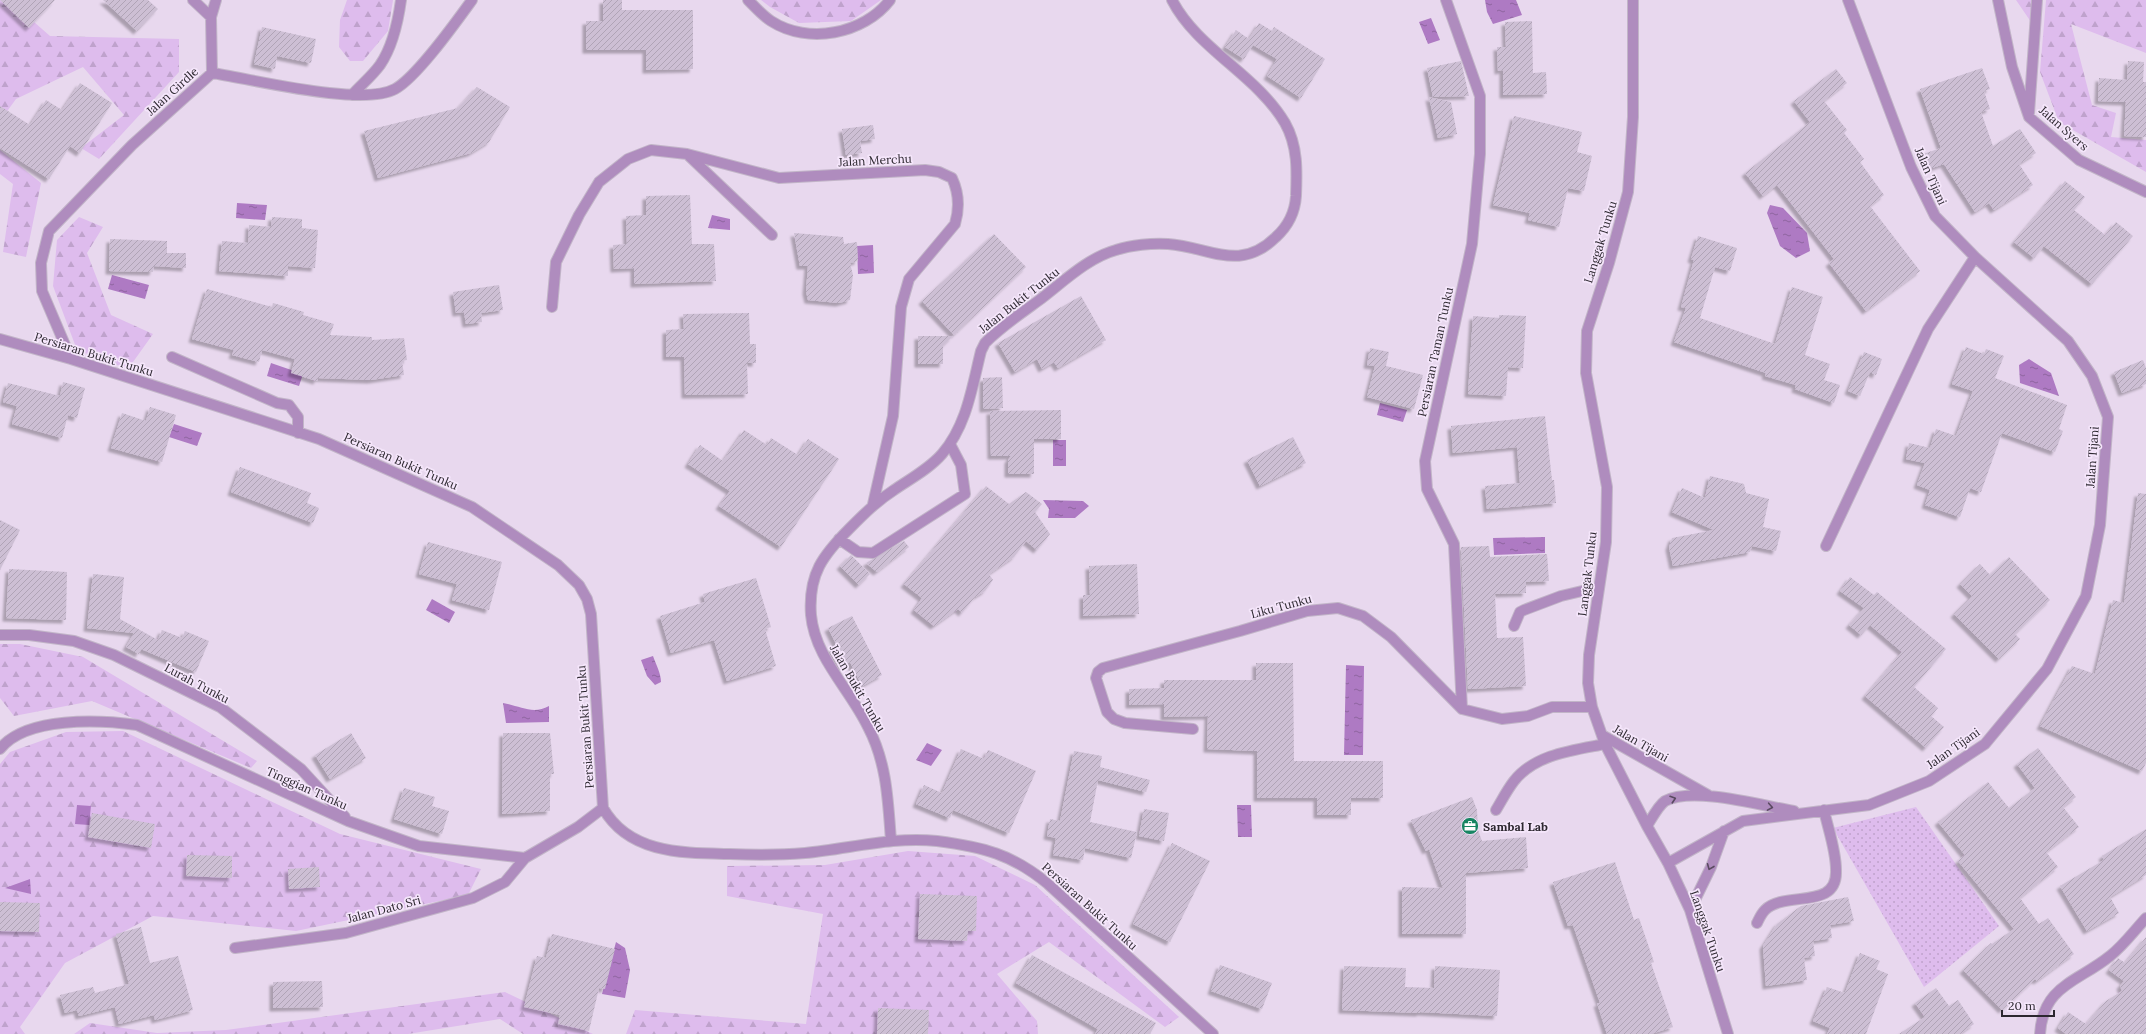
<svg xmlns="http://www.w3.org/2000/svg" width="2146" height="1034" viewBox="0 0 2146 1034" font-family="Lora,serif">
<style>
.grass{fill:url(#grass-dots)}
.forest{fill:url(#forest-firs)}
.water{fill:url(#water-ripples)}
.building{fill:url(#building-hatch);filter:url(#shadow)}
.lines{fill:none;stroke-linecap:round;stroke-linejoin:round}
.minor-casing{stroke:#c2b5c8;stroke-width:12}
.minor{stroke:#af8cbe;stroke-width:10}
.oneway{stroke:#5a4a61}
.labels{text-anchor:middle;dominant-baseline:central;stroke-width:3.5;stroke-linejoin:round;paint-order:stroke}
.street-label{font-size:12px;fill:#2c272f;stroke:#f5e6fb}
.poi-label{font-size:12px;font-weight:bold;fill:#2c272f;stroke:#f5e6fb;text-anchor:start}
</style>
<defs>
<pattern id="grass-dots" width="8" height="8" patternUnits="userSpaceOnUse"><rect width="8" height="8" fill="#debced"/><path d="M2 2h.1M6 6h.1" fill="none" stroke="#bfa2cc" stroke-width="1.8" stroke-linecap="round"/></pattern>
<pattern id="forest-firs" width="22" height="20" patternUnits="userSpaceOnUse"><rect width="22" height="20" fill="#debced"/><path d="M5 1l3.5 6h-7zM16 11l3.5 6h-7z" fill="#bfa2cc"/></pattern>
<pattern id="water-ripples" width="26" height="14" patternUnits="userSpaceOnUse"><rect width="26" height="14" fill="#ae7ac3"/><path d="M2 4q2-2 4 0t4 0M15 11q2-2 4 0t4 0" fill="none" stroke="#8e649f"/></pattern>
<pattern id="building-hatch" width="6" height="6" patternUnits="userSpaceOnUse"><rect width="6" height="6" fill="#cdbfd4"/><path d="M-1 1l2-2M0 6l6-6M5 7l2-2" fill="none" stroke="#b0a4b6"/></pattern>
<filter id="shadow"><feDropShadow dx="-3.5" dy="3.5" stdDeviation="1" flood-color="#0004"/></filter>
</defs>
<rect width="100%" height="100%" fill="#e8d8ee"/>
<path class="grass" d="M1916,807L1999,926L1924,987L1833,828Z"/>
<path class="forest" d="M0,0H9L50,36L179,39V72L99,159L81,148L124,115L83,67L16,99L0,121Z
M347,0H393L388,31L363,61H350L339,47L340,20Z
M761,0H881L851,21L799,23L770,7Z
M2016,0H2032L2031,22Z
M2046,0H2146V53L2071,24L2092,105L2116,113L2111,137L2146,140V172L2059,122L2040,72Z
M0,150L41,183L26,257L3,252L13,184L0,174Z
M79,217L103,227L87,253L111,315L153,334L128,369L77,350L53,286L57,240Z
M0,644H20L83,657L257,761L251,768L92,701L14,716L0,698Z
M123,731L340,834L481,869L468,895L296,931L153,916L65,963L20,1027L25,1034H0V764L10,752L66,732Z
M908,851L975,856L1035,885L1179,1017L1165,1027L1049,942L997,974L1037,1021L1038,1034H626L635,1010L806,1024L823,914L727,896V866L825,865Z
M505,992L593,1034H523L500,1019L408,1034H74L90,1023L157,1033L226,1030Z"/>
<path class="water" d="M1485,0H1516L1522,15L1493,24L1487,12Z
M1431,18L1440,40L1428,44L1419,22Z
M237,203L267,205L265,220L236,218Z
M1770,205L1783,208L1807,233L1810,251L1796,258L1780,246L1767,213Z
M712,215L730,219V230L708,228Z
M873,245L874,273L858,274L857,246Z
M112,275L149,285L145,299L108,289Z
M2029,359L2051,373L2059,396L2020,383L2019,365Z
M271,363L303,374L299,386L267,376Z
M1380,403L1407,410L1403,422L1377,415Z
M174,424L202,433L197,446L169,437Z
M1053,440H1066V466H1053Z
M1043,500L1083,501L1089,506L1075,518H1048L1049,509Z
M1545,537V553L1494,555L1493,538Z
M432,599L455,612L449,623L426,610Z
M653,656C656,665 661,673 661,682L655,685L647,676L641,660Z
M1346,665L1364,666L1363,755H1344Z
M503,703C520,706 533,715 549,706V722L506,723Z
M927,743L942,750L931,766L916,760Z
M77,805L91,806L89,825L75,824Z
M1237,805H1251L1252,837H1238Z
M30,879L31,894L5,888Z
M616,942L625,948L630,970L625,998L602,994Z"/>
<path class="building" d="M0,0H55L29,28Z
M103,0H148L158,9L137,31Z
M603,0H622V10H693V69L646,70V50H586V21H603Z
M1532,21L1533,73L1546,72L1547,94L1503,95V70L1498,71L1497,47H1506L1505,22Z
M1259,23L1272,31L1274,27L1325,59L1301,98L1267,76L1277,59L1253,45L1244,59L1225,47L1236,30L1249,39Z
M262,27L316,39L311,63L277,56L275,69L254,64Z
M1461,61L1469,96L1433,97L1427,68Z
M2128,61L2144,62L2143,82H2146V137L2124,136L2126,102L2098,101L2099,78L2127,80Z
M1982,68L1990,89L1984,91L1990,109L1981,112L1993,146L2020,129L2036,153L2019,164L2033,185L1994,210L1989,203L1975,212L1944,164L1929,169L1923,154L1941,148L1920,89Z
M1836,69L1847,83L1824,101L1847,130L1844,133L1864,159L1860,162L1884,195L1870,206L1920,271L1866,311L1829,263L1834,259L1777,185L1763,196L1745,173L1810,122L1794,101Z
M80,83L112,103L80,153L70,146L49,179L0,148V106L30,125L46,100L62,110Z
M477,87L510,107L489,142L471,153L378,178L364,131L458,108Z
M1429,97L1451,102L1457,134L1438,138Z
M1514,116L1582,132L1577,152L1592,156L1584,191L1568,188L1559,227L1528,220L1530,213L1493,205Z
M873,125L875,139L860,141L862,153L846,155L842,129Z
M2065,181L2085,197L2074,210L2105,235L2116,222L2133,236L2092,284L2044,246L2034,258L2014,242Z
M690,195L692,244H714L716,281L634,284V268L614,269L613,245L627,244L626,216L646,215V196Z
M272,217L302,219V228L318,230L315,268L288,266V276L219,271L222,241L248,243L249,225L271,227Z
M794,233L843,237L844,244L857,242L858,261L850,263L853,275L850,300L839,303L808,300L806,291L808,266H800Z
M994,234L1026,267L954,335L922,301Z
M1698,236L1737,248L1730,271L1715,267L1700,318L1775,344L1792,287L1823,297L1805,355L1830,364L1824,380L1840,385L1834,403L1795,389L1796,385L1765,376L1766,373L1674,342L1686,308L1681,307L1694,260L1691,259Z
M110,239L167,241V253H186V268L154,266L153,272L109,271Z
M499,285L503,310L481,313L482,322L466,324L464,312L456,313L453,292Z
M207,289L272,307L273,303L304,312L303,315L334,324L330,335L372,337V340L404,338L407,360L402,361L404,375L371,380L318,378L317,381L291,373L295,359L262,350L259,362L232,355L234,350L192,339Z
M1081,296L1106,340L1058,368L1054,362L1042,369L1037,359L1015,372L998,343Z
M749,313L750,344H756V363H747L748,394L685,395L684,357H666V330L684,329L683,314Z
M1499,315L1526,316L1523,368L1508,367L1506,396L1468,394L1473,316L1499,318Z
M918,336H953L943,346V364H918Z
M1966,347L1984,354L1986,349L2004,356L1995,378L2067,405L2059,429L2063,431L2055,452L2002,433L1981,492L1970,488L1960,517L1925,505L1930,490L1917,485L1925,463L1906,459L1909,443L1930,448L1936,429L1956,436L1973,391L1952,384Z
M1370,348L1389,352L1386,366L1423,375L1414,409L1367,397L1375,366L1367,365Z
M1864,352L1882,359L1876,375L1870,372L1860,396L1848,391Z
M2143,360L2146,368V384L2122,393L2114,372Z
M1002,377L1003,408L983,409V378Z
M63,382L85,388L77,418L68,415L62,438L12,424L17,406L3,402L8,383L60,396Z
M150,407L176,415L162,462L111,448L122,413L146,421Z
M1061,410V439H1034V474H1008V460L1011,456H991L990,411Z
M1545,416L1552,480H1554L1556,503L1487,509L1485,486L1520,483L1517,447L1453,453L1451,426Z
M744,430L767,445L771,438L798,455L808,439L839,459L781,547L719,506L730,491L688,464L700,445L723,461Z
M1293,437L1306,463L1260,486L1247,460Z
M240,467L311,493L307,503L319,508L313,523L231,492Z
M1710,476L1744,484L1746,493L1769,499L1763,527L1781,531L1776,551L1752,546L1750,552L1673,566L1669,547L1672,538L1714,530L1672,512L1682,488L1705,498Z
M986,486L1009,504L1026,492L1042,504L1035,512L1050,534L1037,550L1026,541L1014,557L989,574L993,580L985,591L975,597L962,613L958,609L934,626L914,610L922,598L904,584Z
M2138,493L2146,494V763L2142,771L2040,726L2072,666L2095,674L2113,600L2124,603Z
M0,520L20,530L0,570Z
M904,541L909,547L877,572L866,563Z
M428,542L502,562L489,610L452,600L457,584L419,574Z
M1489,546L1490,557L1547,554L1549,581L1526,582V593L1495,594L1497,638L1523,637L1526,686L1468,689L1461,547Z
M851,555L870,574L859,585L840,566Z
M2009,557L2050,600L2015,634L2020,639L1999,659L1954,614L1972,596L1960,584L1980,564L1990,575Z
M1137,564L1139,614L1083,616V595H1090L1089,566Z
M9,569L67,572L66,620L6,618Z
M93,574L124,577L120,619L158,640L162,630L182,638L185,631L209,641L196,672L141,649L139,654L126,647L134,633L87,628Z
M1850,577L1874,595L1877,592L1946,649L1914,687L1938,708L1931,716L1944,727L1926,748L1865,696L1902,652L1870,625L1861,635L1849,625L1864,608L1840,591Z
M756,578L771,627L765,629L776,666L727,681L714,640L671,653L660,616L705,602L703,594Z
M852,616L882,675L862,686L850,662L839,668L829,650L837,646L828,628Z
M1256,663H1293L1294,761H1383V798H1351V815H1317V798H1257V751L1207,749L1208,716L1164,717V704L1129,705V689L1164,688V680H1256Z
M351,733L366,758L330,779L315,755Z
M503,733H550L554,774H550V811L502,814Z
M2038,748L2076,797L2063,807L2079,827L2046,852L2058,867L2020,898L2039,924L2048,918L2074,954L2037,981L2035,979L2002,1010L1963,970L1991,943L1992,944L2014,929L1958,861L1965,855L1938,822L1988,782L2009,808L2035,788L2017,764Z
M961,749L984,759L988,750L1036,771L1009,833L953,810L950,818L916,804L924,785L942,793Z
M1074,751L1102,756L1100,767L1150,780L1146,792L1098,780L1090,822L1137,832L1131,858L1085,848L1083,860L1053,855L1056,838L1047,836L1050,819L1060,821Z
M404,788L435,797L432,806L449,811L442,834L394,819Z
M1472,797L1477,810L1478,830L1482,841L1526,837L1528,868L1466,873V934H1402V887L1443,888L1429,849L1426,851L1411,820Z
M1144,809L1169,813L1164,841L1139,836Z
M92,813L155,824L151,848L88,837Z
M2146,829V875L2110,897L2119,913L2087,931L2060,886L2104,860L2102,856Z
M1172,843L1210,861L1170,942L1133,924Z
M187,855L232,856V878L186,876Z
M1615,862L1634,920L1639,918L1654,962L1651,963L1673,1027L1651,1034H1607L1597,1003H1600L1573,925L1568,926L1553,882Z
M319,867L320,887L289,889L288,869Z
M920,894L977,896L976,931H968L967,941L918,939Z
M1848,897L1854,921L1830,925L1832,938L1813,941L1815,956L1804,958L1807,980L1766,986L1763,946L1777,924L1801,906Z
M0,902L40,903L39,932L0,931Z
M141,927L150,963L178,956L193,1010L155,1020L154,1015L119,1024L115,1007L79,1016L77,1010L65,1013L60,995L93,987L95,993L129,984L116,934Z
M552,934L615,949L605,989L599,988L589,1031L558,1024L560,1015L524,1007L537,956L546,958Z
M2146,937V1034H2066L2058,1028L2068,1012L2086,1024L2106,1001L2122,991L2120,986L2124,981L2109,970L2118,958L2125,963Z
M1860,953L1880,961L1876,969L1888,974L1866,1034H1827L1830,1028L1813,1021L1827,987L1845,993Z
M1032,955L1156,1023L1150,1034H1095L1098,1029L1016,983Z
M1220,965L1272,983L1262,1009L1211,991Z
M1344,966L1406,968L1405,987L1434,988L1435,966L1500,970L1497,1016L1420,1012V1013L1342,1010Z
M322,981L323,1007L273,1008V982Z
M1936,988L1949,1006L1958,1000L1974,1024L1960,1034H1899L1925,1017L1915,1003Z
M878,1008L929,1010L928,1034H877Z"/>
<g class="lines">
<defs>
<path id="minor" d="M193,0L211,17
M748,0C755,7 763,16 771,21C808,45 864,34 890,0
M1446,0L1480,96V154L1472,244L1425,461L1427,489L1454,544L1462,709
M1633,0V117L1628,192L1609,263L1587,331L1586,373L1607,487L1606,542L1589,655L1588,683L1592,707L1605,744L1647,826L1668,863L1690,910L1728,1034
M1998,0L2012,67L2029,117L2079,160L2146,192
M212,73L211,17L216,0
M352,95C361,85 372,76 380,65C393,46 398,22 401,0
M2029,113L2037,0
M688,155L772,235
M552,307L556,262L579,215L599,182L628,159L651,150L687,154L779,178L925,170L939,172L952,178C959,193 960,207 955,224L909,279L901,307L893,416L873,504
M0,339L71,359L319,439L472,507L558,565L579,585L587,599L591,614L603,808C629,854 683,853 730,854C755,855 780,855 805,853C849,849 893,836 937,841C983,847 1012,854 1048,884L1213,1034
M172,357L277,403L289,405L298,417V433
M71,359L42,291L41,263L49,231L132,145L212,73C252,79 362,107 395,89C417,77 456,22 472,0
M839,539L858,552L873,553L965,494L961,465L950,444
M1826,546L1928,329L1975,257
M1514,626L1520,612L1524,610L1561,596L1599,587
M0,635H29L74,641L114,655L220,707L301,769L345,817
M1193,729L1125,723L1114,719L1107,712L1096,678L1098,672L1103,668L1240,631L1307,611L1338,608L1363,616L1391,637L1462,709L1502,719L1528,716L1552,707H1592
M1602,735L1708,795
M0,749C26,716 100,720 137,725L348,821L419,846L525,858L578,827L603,808
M1496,810C1502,800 1507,790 1514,781C1535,754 1574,750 1605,744
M1647,826C1652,818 1658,806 1665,801C1693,786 1763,806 1794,811
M891,841C888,801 887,763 868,727C850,689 815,658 811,615C808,574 823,555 850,528C864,514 877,501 894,490C910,479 929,469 942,454C967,425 972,387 981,351L985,343C1001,327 1020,314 1038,301C1062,283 1087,258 1116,250C1131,245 1152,243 1168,244C1210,247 1239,273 1276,237C1288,226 1295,212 1296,196C1297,171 1298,146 1285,123C1257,75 1197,49 1172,0
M1668,863L1743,821L1869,805L1929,781L1985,744L2047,669L2086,596L2100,525L2108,417L2092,376L2068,341L1975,257L1935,216L1911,167L1848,0
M1690,910L1711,867L1724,831
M1757,923C1759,919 1761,914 1765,910C1785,890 1838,911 1836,870C1836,850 1828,829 1824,810
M235,948L346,933L473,898L505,882L525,858
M2040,1034C2043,985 2078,982 2110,956C2123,946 2134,931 2146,918"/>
</defs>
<use href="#minor" class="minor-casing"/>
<use href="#minor" class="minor"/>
</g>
<defs><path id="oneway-chevron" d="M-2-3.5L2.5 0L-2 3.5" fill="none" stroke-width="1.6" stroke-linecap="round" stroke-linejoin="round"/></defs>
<g class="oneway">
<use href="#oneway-chevron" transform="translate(1673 799) rotate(-18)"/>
<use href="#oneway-chevron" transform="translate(1770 807) rotate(10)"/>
<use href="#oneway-chevron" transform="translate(1710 867) rotate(112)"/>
</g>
<defs>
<symbol id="office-disc" viewBox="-11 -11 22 22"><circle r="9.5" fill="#178562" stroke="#f5e6fb"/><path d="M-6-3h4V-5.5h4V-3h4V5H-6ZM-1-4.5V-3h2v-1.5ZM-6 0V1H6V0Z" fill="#fff"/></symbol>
</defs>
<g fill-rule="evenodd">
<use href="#office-disc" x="1460" y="816" width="20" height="20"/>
</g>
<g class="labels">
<g class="street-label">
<text transform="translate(172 91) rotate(-42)">Jalan Girdle</text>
<text transform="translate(2064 128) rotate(41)">Jalan Syers</text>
<text transform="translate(875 160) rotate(-3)">Jalan Merchu</text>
<text transform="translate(1931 176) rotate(66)">Jalan Tijani</text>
<text transform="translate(1600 242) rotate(-73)">Langgak Tunku</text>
<text transform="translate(1019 300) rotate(-38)">Jalan Bukit Tunku</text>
<text transform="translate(1435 352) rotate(-78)">Persiaran Taman Tunku</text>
<text transform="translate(94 354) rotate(17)">Persiaran Bukit Tunku</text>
<text transform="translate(2092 457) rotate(-86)">Jalan Tijani</text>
<text transform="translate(401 461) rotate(24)">Persiaran Bukit Tunku</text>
<text transform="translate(1587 574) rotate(-83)">Langgak Tunku</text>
<text transform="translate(1281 606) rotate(-15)">Liku Tunku</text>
<text transform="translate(197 683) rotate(28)">Lurah Tunku</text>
<text transform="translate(858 688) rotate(60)">Jalan Bukit Tunku</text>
<text transform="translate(585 727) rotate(-94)">Persiaran Bukit Tunku</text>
<text transform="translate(1641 743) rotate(30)">Jalan Tijani</text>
<text transform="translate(1953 748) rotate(-35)">Jalan Tijani</text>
<text transform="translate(307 788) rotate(24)">Tinggian Tunku</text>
<text transform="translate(1090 906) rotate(42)">Persiaran Bukit Tunku</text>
<text transform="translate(384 909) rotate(-15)">Jalan Dato Sri</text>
<text transform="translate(1708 931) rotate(71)">Langgak Tunku</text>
</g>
<g class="poi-label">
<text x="1483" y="826">Sambal Lab</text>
</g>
</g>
<path d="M2002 1010v6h52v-6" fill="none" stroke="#2c272f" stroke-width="2"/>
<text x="2008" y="1010" font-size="12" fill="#2c272f" stroke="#f5e6fb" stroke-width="3" paint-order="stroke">20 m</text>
</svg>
